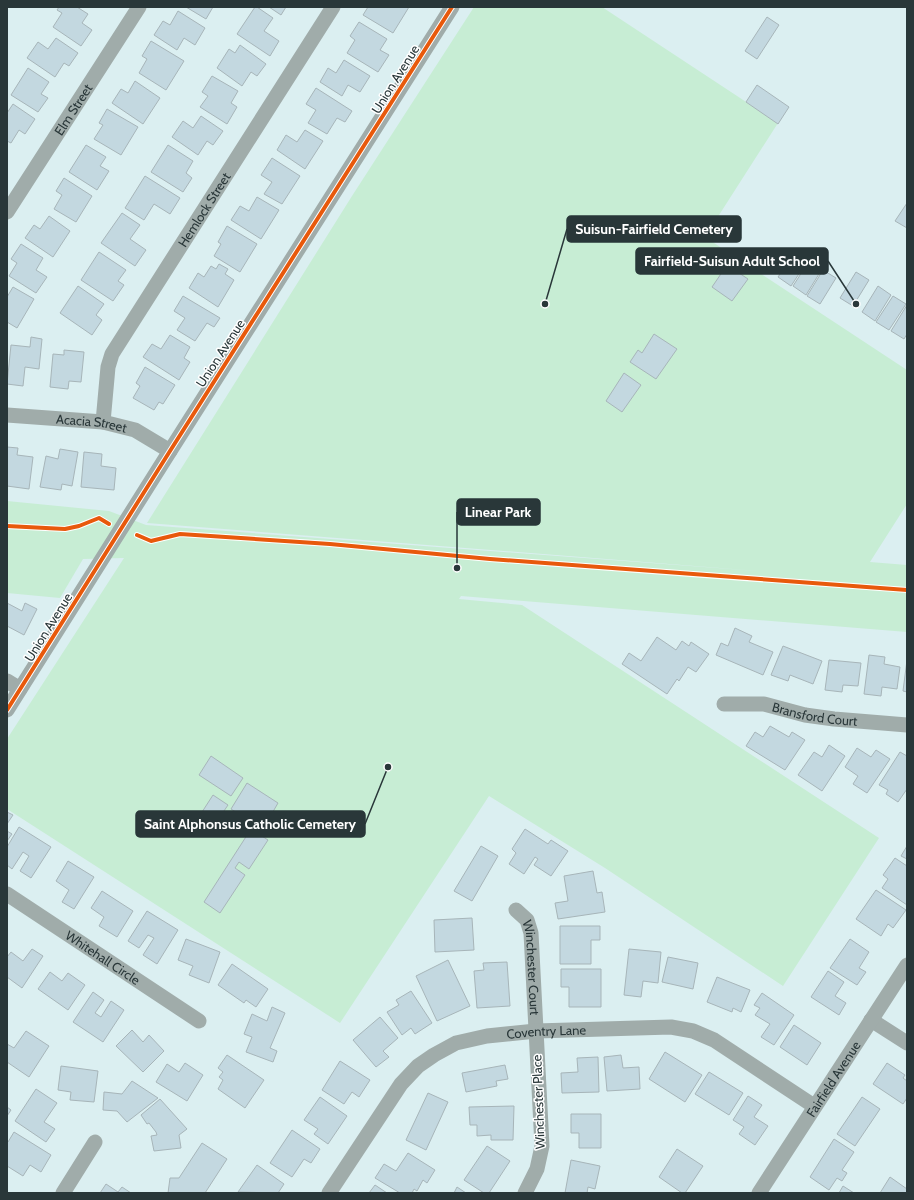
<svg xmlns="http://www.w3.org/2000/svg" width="914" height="1200" viewBox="0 0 914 1200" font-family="Cabin,sans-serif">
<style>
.green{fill:#c7edd4}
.building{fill:#c3d8e0;stroke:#a7b5b9}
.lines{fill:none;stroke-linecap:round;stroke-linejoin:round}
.minor{stroke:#a0acaa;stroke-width:15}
.cycleway-casing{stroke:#fff;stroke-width:6}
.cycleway{stroke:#e8590c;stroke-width:4}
.labels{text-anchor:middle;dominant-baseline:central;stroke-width:3;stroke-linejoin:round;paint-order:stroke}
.street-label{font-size:13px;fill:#293739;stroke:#fff}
.leader{fill:none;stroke:#293739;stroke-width:1.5}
.callout-dot{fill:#293739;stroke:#fff;stroke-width:1.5}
.callout{fill:#293739;stroke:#293739;stroke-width:1.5}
.callout-label{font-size:14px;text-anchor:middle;font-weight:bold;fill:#fff}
</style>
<rect width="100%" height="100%" fill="#dbeff1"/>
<path class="green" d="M474,7H602L778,123L705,237L907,370V504L870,562L907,565V632L461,596L459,599L522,605L879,838L783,986L605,868L489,796L340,1023L7,809V739L124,558L83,559L60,598L7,593V501L109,511L146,525L797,574L147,523L352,196Z"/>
<path class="building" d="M59,7H77L88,14L82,23L92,30L81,46L53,27L62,13L57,10Z
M186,7H213L206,19Z
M255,7H257L273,18L264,31L279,41L270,56L237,34Z
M269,7H286L281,15Z
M368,7H409L393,33L363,15Z
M178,11L205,28L195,45L184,38L177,50L154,35L163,21L170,25Z
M767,17L779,25L757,59L745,51Z
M359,22L387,39L380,50L389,55L378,72L347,53L355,40L350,36Z
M56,38L78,53L69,66L64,63L55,77L27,58L38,42L48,49Z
M151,41L184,61L166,90L139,73L147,59L142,56Z
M240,45L266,64L257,76L251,72L242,86L217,68L229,49L235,53Z
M344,60L370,76L360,92L348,85L342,96L320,82L328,68L336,73Z
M28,68L49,82L41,94L48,98L38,112L11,95Z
M212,76L238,91L231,103L237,107L227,124L200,107L208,96L202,92Z
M135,81L160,98L143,124L112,103L121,89L128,93Z
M757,85L789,107L778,124L746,102Z
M316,88L352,111L345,122L337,118L327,134L308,123L316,110L306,104Z
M13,104L35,119L25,134L19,130L11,143L7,141V113Z
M107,109L138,127L121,155L94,139L103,125L99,123Z
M201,116L223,131L213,145L207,141L198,155L172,137L183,121L193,128Z
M305,130L323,141L305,169L277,150L286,135L297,142Z
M86,145L106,157L100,166L109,171L97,190L69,172Z
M168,145L193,161L186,173L192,178L183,192L151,172Z
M272,158L300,176L282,204L264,194L272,182L261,175Z
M145,176L180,198L170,214L154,204L144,220L125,208Z
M64,178L92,196L76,222L54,209L62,195L56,191Z
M257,197L279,210L261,239L231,220L240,206L249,211Z
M907,203V228L895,221Z
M122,213L140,225L130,239L146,250L135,266L101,243Z
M49,216L70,231L53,257L25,238L34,225L40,229Z
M227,226L257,244L240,272L214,256L221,244L218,242Z
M21,244L43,258L36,270L47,277L36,293L9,276L17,263L11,259Z
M99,252L126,270L118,281L124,285L113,301L81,280Z
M795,252L808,260L791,286L778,277Z
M809,261L822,269L806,295L793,286Z
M219,264L228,269L225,274L234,280L218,307L189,288L198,273L204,277L211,266L216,269Z
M727,265L748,279L732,301L712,287Z
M823,270L836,278L820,304L807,296Z
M856,272L869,280L853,306L840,298Z
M78,286L104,304L96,315L102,320L92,335L60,313Z
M878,286L891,295L875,321L862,312Z
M13,287L34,299L17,328L7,322V297Z
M183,296L220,318L214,327L207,323L195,341L177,330L185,318L174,311Z
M893,296L906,304L889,330L876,322Z
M907,305V334L904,339L891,331Z
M654,334L677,349L656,379L630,362L638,350L642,353Z
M170,335L190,347L184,358L190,362L179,380L143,357L152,344L161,349Z
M31,337L42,339L39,369L25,367L23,386L7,384L11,345L30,347Z
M64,350L84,352L81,382L69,381L68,389L50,387L53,354L64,355Z
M145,367L175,385L163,404L159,402L154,410L133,398L140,386L136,383Z
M624,373L641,385L622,412L606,401Z
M7,447L18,448L17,455L33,457L29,489L7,486Z
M60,449L78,452L72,486L62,484L61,490L40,487L46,456L58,459Z
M84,452L102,454L101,466L116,468L114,490L81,487Z
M7,603L22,611L25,603L37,609L24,635L7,626Z
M735,628L752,636L749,642L773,652L763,675L716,655L721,643L728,646Z
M657,637L676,650L682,641L689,646L691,642L709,654L696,672L688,667L679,681L677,679L667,694L622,664L629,653L641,661Z
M783,646L822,661L813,684L790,675L788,681L771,675Z
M869,655L885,657L884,664L900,667L897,689L882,687L881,696L864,694Z
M829,660L861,663L858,686L843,685L842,692L825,690Z
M907,660V692L903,691Z
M770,726L789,737L792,732L805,740L785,770L746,746L755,732L763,737Z
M829,745L845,756L822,791L798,775L814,752L822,757Z
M857,748L871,757L876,750L890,759L867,793L853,784L858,776L845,767Z
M900,752L907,756V789L898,802L886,794L888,790L879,785Z
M211,756L243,778L231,796L199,775Z
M247,783L278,803L263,829L231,809Z
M213,795L228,805L207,836L193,826Z
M7,812L13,815L7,824Z
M19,827L51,847L31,878L20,871L29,856L23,852L12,869L7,865V847Z
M251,829L268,840L249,869L239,862L235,868L245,875L220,913L204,902Z
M525,829L548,844L551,840L568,851L551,876L534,865L538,859L535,857L524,874L509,864L516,853L512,849Z
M7,831L12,834L7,841Z
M481,846L498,856L472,901L454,891Z
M907,846V859L901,856Z
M895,858L907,866V905L882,888L888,879L883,875Z
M68,861L94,877L74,909L62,902L69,890L56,881Z
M593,871L597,893L602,892L605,912L558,919L555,903L568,901L564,876Z
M876,890L906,910L893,928L888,924L881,936L856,919Z
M102,891L133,911L117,937L99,926L104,917L91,908Z
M147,911L178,930L157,964L143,955L154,938L148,935L139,948L128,941Z
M472,918L474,950L435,952L434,920Z
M560,926H600V940H591V964H560Z
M186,939L220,952L209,983L189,975L193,966L178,960Z
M850,939L869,952L859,968L866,972L857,985L830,968Z
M32,949L43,956L22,988L7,977V957L11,952L23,961Z
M629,949L661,952L658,983L643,981L641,997L624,995Z
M668,957L698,963L693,989L662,982Z
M448,960L470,1006L437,1021L416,976Z
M507,962L510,1006L477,1008L474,971L484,970L483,963Z
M232,964L268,989L256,1007L246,1000L244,1003L218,985Z
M561,969H601V1007H569V987H561Z
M828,971L844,982L835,996L846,1003L839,1015L811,997Z
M50,972L62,981L68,973L85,985L68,1010L38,989Z
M717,977L750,990L741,1012L733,1008L732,1012L707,1002Z
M411,991L432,1023L415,1034L411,1028L402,1035L387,1012L399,1005L396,1000Z
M93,992L104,1000L95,1013L101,1017L111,1001L124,1010L103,1042L73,1022Z
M762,993L794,1015L774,1045L761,1037L770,1024L755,1015L760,1008L754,1005Z
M272,1007L285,1013L270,1048L277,1051L273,1062L246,1052L252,1037L244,1034L252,1014L267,1021Z
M380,1017L398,1038L383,1051L389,1057L376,1067L353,1040Z
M794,1025L821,1043L807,1065L780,1047Z
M132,1030L143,1042L149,1035L164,1051L143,1072L116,1046Z
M26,1031L49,1046L29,1077L7,1062V1044L14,1048Z
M665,1052L702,1075L685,1102L649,1079Z
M227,1055L264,1080L245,1108L218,1089L223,1080L219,1077L223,1072L218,1068Z
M621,1055L623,1068L639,1067L640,1089L607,1091L604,1057Z
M598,1057L599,1092L562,1093L561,1073L578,1072L577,1058Z
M340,1061L370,1080L359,1097L352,1092L344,1104L322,1090Z
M185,1063L203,1075L187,1101L156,1082L167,1064L179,1072Z
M887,1063L905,1075L903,1078L907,1081V1098L903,1104L873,1084Z
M505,1065L508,1079L496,1081L497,1086L466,1092L462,1073Z
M61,1066L98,1071L94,1102L70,1100L71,1092L58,1090Z
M709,1072L743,1093L729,1115L695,1094Z
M132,1081L158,1098L127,1122L117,1111L103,1110L104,1092L122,1094Z
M36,1089L57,1103L44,1122L55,1129L46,1142L15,1121Z
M428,1093L448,1102L426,1150L406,1140Z
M748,1096L762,1105L754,1117L768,1126L755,1145L739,1134L744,1127L733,1120Z
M320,1097L347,1116L328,1144L314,1134L318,1129L304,1120Z
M862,1097L880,1109L855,1146L837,1134Z
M160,1099L187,1129L179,1135L181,1148L154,1151L151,1136L157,1135L156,1132L149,1123L147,1124L141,1115Z
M514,1106L513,1140H491V1135L477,1136V1125H470L469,1107Z
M7,1107L11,1110L7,1116Z
M571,1114H601V1148H579V1133H571Z
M292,1130L320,1149L311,1163L304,1159L292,1177L270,1163Z
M14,1132L51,1155L41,1172L30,1165L23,1176L7,1166V1141L8,1142Z
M834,1139L854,1152L842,1170L847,1173L842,1181L837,1178L829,1190L810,1177Z
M202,1143L227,1159L205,1193H168L170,1178H179Z
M487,1146L510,1161L489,1193H484L464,1180Z
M677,1149L703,1166L685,1193H682L659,1177Z
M408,1153L435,1170L427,1183L423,1180L417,1191L414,1189L412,1193H400L375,1178L384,1164L396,1171Z
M571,1160L600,1166L595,1189L588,1187L587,1193H565Z
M257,1165L284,1184L278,1193L238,1192Z
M890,1177L907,1189V1193H880Z
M106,1184L118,1192L122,1187L131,1193H100Z
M375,1185L387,1193H369Z
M843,1186L854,1193H839Z
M457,1187L466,1193H454Z"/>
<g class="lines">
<g class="minor">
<path id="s1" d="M7,212L139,7"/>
<path id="s2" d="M7,415L103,422L135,430L170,451"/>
<path id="s3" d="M103,422L108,367L112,354L333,7"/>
<path d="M7,681L20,689"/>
<path id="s4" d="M724,704H764L805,715L834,719L907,725"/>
<path d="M7,710L170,451L452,7"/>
<path id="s5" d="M7,894L199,1021"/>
<path id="s6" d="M516,910L527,920L531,933L542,1146L537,1169L525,1193"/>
<path d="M871,1020L907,1043"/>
<path d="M63,1193L95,1142"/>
<path id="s7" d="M329,1193L401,1084L418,1066L434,1055L456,1043L487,1036L536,1031L671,1027L693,1031L714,1040L814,1106"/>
<path id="s8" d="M759,1193L907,965"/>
</g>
<defs>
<path id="cycleway" d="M7,526L65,529L79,526L99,518L109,524
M137,535L151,541L180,534L330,544L490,559L907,590
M7,710L170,451L452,7"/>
</defs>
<use href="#cycleway" class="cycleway-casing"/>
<use href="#cycleway" class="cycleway"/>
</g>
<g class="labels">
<g class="street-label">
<text transform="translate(395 79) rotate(-58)">Union Avenue</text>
<text stroke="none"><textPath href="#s1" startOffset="122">Elm Street</textPath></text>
<text stroke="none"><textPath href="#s3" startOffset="240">Hemlock Street</textPath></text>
<text transform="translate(220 353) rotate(-57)">Union Avenue</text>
<text stroke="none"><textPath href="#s2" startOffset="85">Acacia Street</textPath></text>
<text transform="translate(48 627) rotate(-58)">Union Avenue</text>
<text stroke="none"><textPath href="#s4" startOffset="92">Bransford Court</textPath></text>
<text stroke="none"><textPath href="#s5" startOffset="115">Whitehall Circle</textPath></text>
<text stroke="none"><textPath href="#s6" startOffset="63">Winchester Court</textPath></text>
<text stroke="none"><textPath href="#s7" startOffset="291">Coventry Lane</textPath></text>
<text stroke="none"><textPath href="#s8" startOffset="136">Fairfield Avenue</textPath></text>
<text transform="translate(538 1102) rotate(-92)">Winchester Place</text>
</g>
</g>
<path class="leader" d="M545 304L567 229M856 304L828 261M457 568L457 512M388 767L365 824"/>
<g class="callout-dot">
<circle cx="545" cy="304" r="4"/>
<circle cx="856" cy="304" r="4"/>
<circle cx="457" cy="568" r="4"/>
<circle cx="388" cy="767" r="4"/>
</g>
<g class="callout">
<rect x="567" y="216" width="174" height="26" rx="4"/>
<rect x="636" y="248" width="192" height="26" rx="4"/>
<rect x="457" y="499" width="83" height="26" rx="4"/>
<rect x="136" y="811" width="229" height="26" rx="4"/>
</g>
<g class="callout-label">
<text x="654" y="234">Suisun-Fairfield Cemetery</text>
<text x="732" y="266">Fairfield-Suisun Adult School</text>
<text x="498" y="517">Linear Park</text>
<text x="250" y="829">Saint Alphonsus Catholic Cemetery</text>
</g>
<rect width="914" height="1200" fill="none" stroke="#293739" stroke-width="16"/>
</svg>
